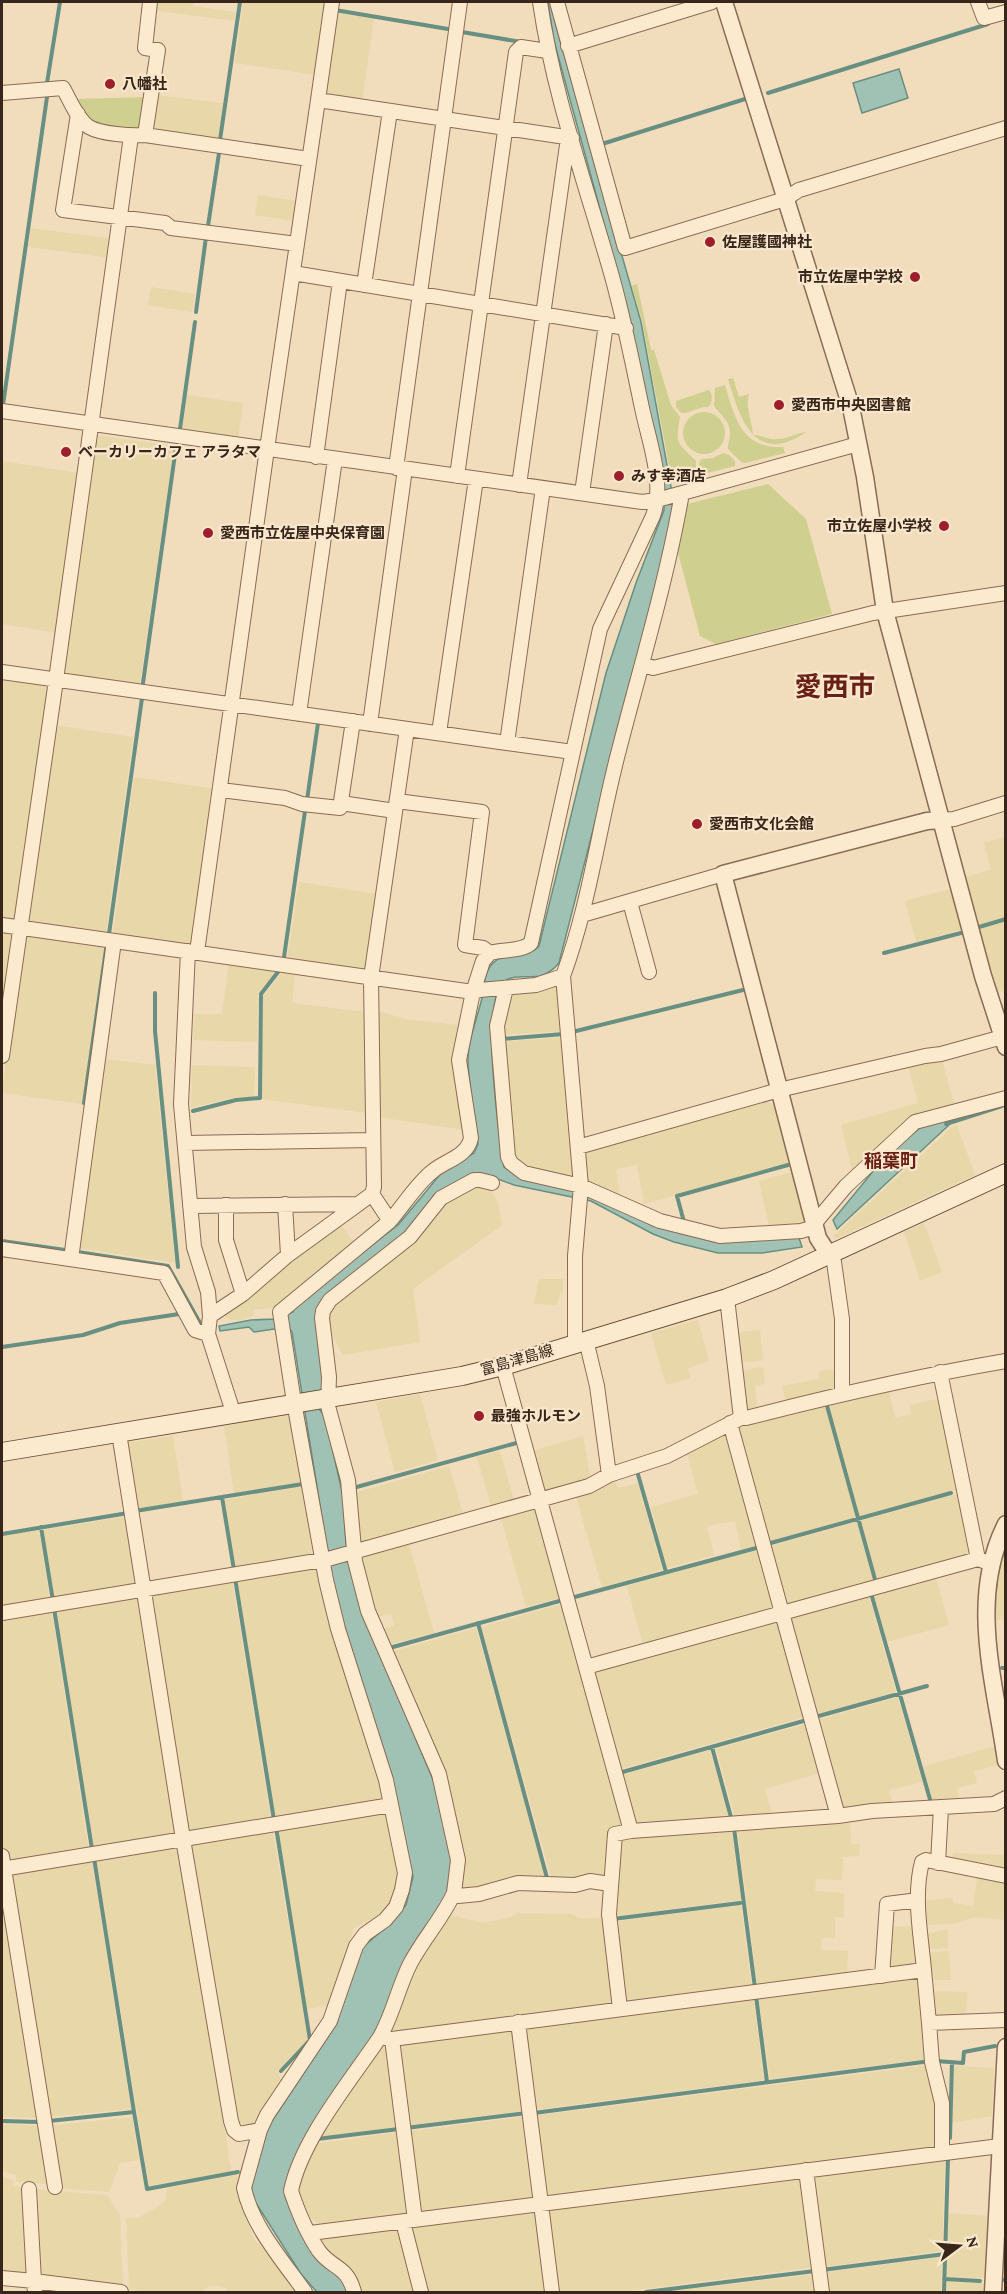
<svg xmlns="http://www.w3.org/2000/svg" width="1007" height="2294" viewBox="0 0 1007 2294" font-family="'Crimson Pro','Noto Sans JP',serif">
<style>
.farmland{fill:#e8d7a8}
.green{fill:#cfd08f}
.water{fill:#a0c2b5;stroke:#679082;stroke-width:1.5}
.lines{fill:none;stroke-linecap:round;stroke-linejoin:round}
.stream{stroke:#679082;stroke-width:4}
.minor-casing{stroke:#8a6b54;stroke-width:16}
.tertiary-casing{stroke:#8a6b54;stroke-width:19}
.secondary-casing{stroke:#6c4d37;stroke-width:20}
.minor{stroke:#fceacf;stroke-width:14}
.tertiary{stroke:#fceacf;stroke-width:16}
.secondary{stroke:#fceacf;stroke-width:18}
.poi-dot{fill:#9e1f2c;stroke:#f8e7cc;stroke-width:2}
.labels{text-anchor:middle;dominant-baseline:central;stroke-width:4.5;stroke-linejoin:round;paint-order:stroke}
.poi-label{font-size:15px;font-weight:bold;fill:#38261a;stroke:#f8e7cc;text-anchor:start}
.street-label{font-size:15px;fill:#38261a;stroke:#f8e7cc}
.quarter-label{font-size:18px;font-weight:bold;fill:#681f16;stroke:#f8e7cc}
.town-label{font-size:27px;font-weight:bold;fill:#681f16;stroke:#f8e7cc}
</style>
<rect width="100%" height="100%" fill="#f1dcbc"/>
<path class="farmland" d="M153,2H193V6L235,12L234,21L152,10Z
M243,2H326L316,75L235,63Z
M337,13L374,18L362,103L324,95Z
M156,95L223,103L218,142L150,133Z
M258,195L297,201L294,221L255,215Z
M31,228L114,239L111,258L29,247Z
M151,287L195,294L192,312L148,305Z
M187,395L243,403L238,439L182,431Z
M94,435L174,446L139,689L64,676L61,672Z
M2,461L79,473L57,633L2,624Z
M2,675L49,684L16,916L11,920L2,919Z
M54,725L133,737L106,934L29,922L26,919Z
M134,777L215,789L194,940L187,945L113,933Z
M1005,837V917L978,926L965,877L991,870L984,843Z
M299,882L377,894L365,968L362,970L287,959Z
M950,889L961,930L916,942L905,901Z
M1005,921V990L998,993L979,929Z
M2,931L10,932L13,937L2,1017Z
M26,934L104,945L82,1104L3,1093L2,1091L23,937Z
M229,963L278,970L258,994L257,1042L193,1040L194,1014H222Z
M282,972L295,974L292,1003L367,1012V1113L261,1099L263,996Z
M561,984L566,1031L501,1035L508,992Z
M379,1011L405,1019L457,1025V1056L465,1130L378,1117L377,1014Z
M566,1037L577,1181L526,1169L512,1159L501,1042Z
M941,1057L955,1107L916,1118L853,1174L841,1125L918,1103L908,1066Z
M104,1059L155,1065L175,1263L79,1248Z
M192,1065L255,1067L254,1097H236L191,1108Z
M768,1102L775,1106L789,1164L644,1204L637,1165L616,1169L620,1200L585,1183L582,1150Z
M957,1125L975,1175L835,1239L833,1236L952,1127Z
M792,1172L806,1227L770,1230L759,1181Z
M471,1185L485,1186L493,1193L498,1203L502,1225L413,1289L420,1342L343,1355L326,1324V1309L440,1203Z
M338,1221L354,1242L280,1307L253,1310V1316L242,1320H231L224,1316V1313Z
M924,1223L942,1272L920,1280L904,1232Z
M539,1279H563V1290L559,1295L557,1305L534,1304Z
M698,1320L709,1361L688,1368L690,1378L666,1385L651,1333Z
M760,1330L763,1360L740,1363L735,1333Z
M763,1367L765,1384L755,1386L758,1412L746,1414L738,1371Z
M836,1369L835,1392L787,1405L782,1386L819,1379V1371Z
M888,1387L895,1418L911,1414L910,1405L941,1398L961,1489L859,1516L828,1400Z
M420,1394L438,1460L395,1472L376,1402Z
M824,1401L856,1517L766,1542L733,1426Z
M287,1415L294,1423L304,1482L234,1493L224,1426Z
M727,1431L760,1544L741,1550L735,1521L707,1526L714,1555L667,1568L651,1507L698,1494L686,1450Z
M173,1436L183,1502L135,1510L123,1443Z
M583,1436L591,1481L545,1496L529,1452Z
M500,1451L515,1503L492,1510L477,1457Z
M449,1466L464,1517L357,1547L354,1493Z
M615,1479L618,1488L638,1483L662,1570L602,1587L575,1493Z
M305,1486L312,1523L313,1545L309,1559L236,1570L224,1500Z
M962,1493L974,1557L878,1585L860,1521Z
M536,1504L563,1597L526,1607L500,1514Z
M130,1516L141,1584L55,1601L43,1530Z
M857,1522L875,1586L784,1609L767,1547Z
M39,1530L50,1602L2,1610V1536Z
M408,1540L434,1633L388,1645L381,1630L394,1626L391,1614L375,1618L360,1556Z
M1005,1544V1619L993,1621L994,1579Z
M761,1548L777,1608L644,1648L627,1586Z
M313,1566L318,1568L386,1801L275,1819L237,1578Z
M935,1574L949,1625L887,1642L873,1592Z
M232,1579L271,1820L191,1833L187,1828L148,1595Z
M140,1592L177,1837L94,1851L55,1606Z
M868,1593L896,1692L813,1715L785,1616Z
M565,1603L626,1828L613,1832L608,1876L571,1879L551,1877L481,1627Z
M51,1607L89,1852L6,1865L2,1840V1615Z
M780,1617L808,1716L617,1770L589,1668Z
M476,1628L545,1877L513,1878L462,1892L459,1889L462,1863L391,1652Z
M898,1697L922,1782L889,1790L893,1807L840,1812L815,1721Z
M809,1723L823,1772L765,1789L773,1818L736,1821L716,1749Z
M996,1746L998,1765L974,1771L977,1783L957,1788L960,1802L933,1804L922,1767Z
M710,1750L730,1821L635,1828L618,1776Z
M387,1808L400,1879L394,1899L387,1911L354,1928L329,2005L307,2009L277,1825Z
M850,1818L851,1844H860L859,1856L843,1857L842,1880L816,1879L815,1891L844,1893V1917H835V1938H822L821,1950L848,1951L847,1977L758,1989L737,1827Z
M272,1826L308,2040L278,2072L281,2080L258,2127L240,2129L234,2125L187,1841Z
M731,1827L741,1900L620,1916L612,1913L621,1837Z
M181,1842L231,2171L149,2186L96,1857Z
M953,1853L1005,1855V1872L952,1862Z
M91,1857L131,2109L47,2117L7,1871Z
M978,1873L1005,1879V1920L974,1917L955,1924L922,1925L921,1901L952,1898L954,1903L973,1906Z
M2,1886L39,2115L36,2118L2,2117Z
M741,1905L752,1989L624,2006L612,1922Z
M518,1913L572,1914L581,1919L606,1917L617,2004L389,2036L412,1965L451,1915L482,1923L508,1918Z
M919,1926L922,1965L887,1970L888,1927Z
M948,1929V1948L926,1949L925,1934Z
M949,1951L951,1980H928L926,1953Z
M916,1974L922,1980L929,2059L770,2079L758,1994Z
M929,1991L968,1992L965,2018L936,2020Z
M753,1995L764,2080L533,2110L523,2024Z
M515,2025L527,2110L405,2126L398,2040Z
M388,2041L401,2127L317,2137L380,2045Z
M928,2065L938,2102L937,2141L932,2149L550,2198L543,2193L533,2116Z
M954,2066L994,2068L992,2116L951,2123Z
M528,2116L535,2201L418,2216L406,2132Z
M132,2117L139,2160L120,2163L109,2192L57,2188L47,2126Z
M2,2124L39,2126L48,2184L16,2182V2175L2,2171Z
M401,2132L411,2214L324,2228L309,2216L300,2202L297,2193L303,2167L313,2144Z
M945,2156L942,2251L822,2267L810,2179L815,2173Z
M241,2174L236,2187L238,2197L255,2241L271,2254L297,2292H229L226,2288L218,2286H210L201,2292H150L129,2289L126,2218H138L159,2206L166,2200L167,2188Z
M800,2174L816,2267L620,2292H557L547,2213L552,2207Z
M2,2177L13,2180V2185L26,2189L32,2274H2Z
M31,2189L107,2195L120,2215L123,2285L118,2289L40,2279Z
M532,2207L538,2214L548,2292H424L407,2227Z
M948,2213L987,2216L984,2278L946,2277Z
M401,2225L419,2292H357L318,2239L323,2234Z
M942,2257L941,2292H825L822,2273Z
M817,2274L819,2292H667Z
M946,2282L983,2283V2292H945Z"/>
<path class="green" d="M148,97L140,130L100,126L92,122L75,99Z
M637,284L651,350H654L671,405L680,417C675,446 677,441 696,461V472L693,477L675,482H672L642,321L632,286Z
M733,378L739,397L749,394C745,408 752,421 753,435C762,435 769,440 777,439C788,439 796,433 806,432C755,467 740,419 728,379Z
M725,385C735,419 742,449 783,447L785,453L745,463L741,462L728,449C727,444 730,441 730,435C731,421 720,415 714,406L715,388Z
M709,390C713,394 713,404 708,407C698,406 690,414 681,413L676,407V401Z
M683 433a21 21 0 1 1 42 0a21 21 0 1 1-42 0Z
M723,453L729,455L735,461V466L704,474L699,471L698,466L701,459L713,458Z
M768,484L806,519L832,614L716,644L700,636L677,549L687,504Z"/>
<path class="water" d="M548,2H552L556,26L641,322L675,509L559,963C539,987 520,970 505,981C480,999 498,1121 501,1152L504,1167L518,1177L592,1195L653,1226L715,1242L798,1235L802,1247L762,1253H718L674,1242L653,1234L591,1201L514,1185L481,1173L471,1174L438,1193L420,1217L401,1236L317,1313L316,1327L323,1372L320,1410L325,1417L343,1496L346,1544L365,1617L434,1782L452,1863L450,1882L442,1911L386,2017L289,2171L285,2196L292,2214L351,2292H317L301,2274L254,2200L251,2186L259,2149L270,2124L337,2023L343,1998L362,1948L393,1921L406,1905L413,1877L388,1764L359,1682L335,1598L292,1332L288,1327L254,1332L249,1327L220,1331L219,1326L251,1320L275,1319L293,1312L294,1306L399,1224L443,1171L474,1153L478,1144C475,1117 469,1089 468,1061C468,1040 477,1019 482,998C484,986 484,972 493,963C506,950 526,960 539,946L606,673L636,583L664,510V485L629,315L554,41Z
M899,69L908,98L862,113L853,83Z
M948,1118L949,1125L837,1229L833,1220L884,1158L920,1128Z"/>
<g class="lines">
<path class="stream" d="M335,13V10L448,29
M462,32L521,42
M47,83L60,2
M768,93L988,24
M220,140L240,2
M602,144L745,99
M208,226L219,153
M196,312L206,237
M3,405L47,97
M180,429L195,322
M143,683L176,447
M307,800L318,723
M979,927L1006,919
M109,934L142,698
M884,953L961,933
M284,957L305,811
M155,993V1031L178,1267
M572,1032L743,990
M501,1039L564,1034
M84,1103L106,949
M193,1111L236,1100L260,1098L261,994L278,972
M946,1124L1002,1106
M684,1222L677,1196L788,1165
M2,1241L65,1250
M78,1252L168,1266L200,1323
M2,1347L83,1335L120,1323L179,1314
M826,1402L876,1583
M637,1471L666,1572
M353,1488L520,1442
M222,1497L234,1570
M135,1511L303,1484
M41,1527L53,1601
M2,1534L128,1513
M767,1544L951,1493
M235,1578L274,1820
M871,1593L931,1803
M571,1598L760,1547
M54,1608L92,1849
M478,1623L547,1878
M393,1647L563,1600
M1002,1668H1006
M815,1717L927,1686
M712,1747L732,1821
M619,1773L807,1720
M276,1827L310,2040L281,2071
M734,1828L755,1988
M94,1858L134,2112
M613,1919L740,1903
M756,1996L767,2082
M936,2061L963,2063L964,2052L995,2046
M534,2113L923,2062
M2,2121L39,2122
M49,2121L134,2112L147,2189L238,2172
M406,2128L527,2113
M950,2138L952,2062
M317,2139L399,2129
M822,2270L945,2254
M944,2279L980,2281
M1003,2280H1006
M39,2289L70,2292
M646,2292L815,2271
M944,2292L948,2158"/>
<defs>
<path id="minor" d="M557,2L625,248L785,199L799,190L1006,128
M978,2L984,18L1006,12
M568,46L712,2
M2,93L63,88C70,100 77,119 89,127C101,134 131,136 145,135L309,159
M318,100L332,2
M78,114L63,210L165,223L171,228L297,244
M145,135L158,50L145,48L150,2
M293,273L626,328
M364,285L390,111
M2,411L642,502L657,500L858,444
M316,457L340,281
M396,468L460,2
M457,476L516,52L521,47L547,51
M519,485L568,138
M582,493L606,324
M643,664L653,668L873,613L1006,593
M2,672L507,743L543,488
M299,714L335,459
M370,724L405,469
M439,733L476,479
M507,743L573,752
M221,790L285,798L302,804L340,808L353,721
M397,801L482,812L465,945L483,948L490,953
M341,803L395,811
M941,820L954,819L1006,803
M630,902L649,972
M582,915L723,874
M2,925L473,992L480,990L536,985L563,976
M188,951L181,1104L194,1247L208,1292L210,1316
M197,952L266,456L318,100L572,138
M506,988L497,1026L508,1157L511,1163L524,1173L581,1186L660,1221L720,1236L801,1231L815,1227
M2,1056L56,680L131,136
M185,1143L373,1140
M578,1147L779,1090L925,1056L941,1054L1006,1036
M372,1194L390,1221C403,1206 418,1182 433,1171C446,1160 467,1157 471,1138L459,1060L473,992L483,961L490,953C503,949 522,952 531,943L600,629L653,516C665,482 649,442 642,408C632,361 623,313 609,266C584,179 553,92 540,2
M285,1204L288,1255
M226,1205V1240L243,1294
M190,1206L357,1204
M814,1224L846,1186L915,1122L1006,1098
M2,1249L164,1273L195,1330L208,1334
M829,1255L834,1262L842,1319V1394
M71,1259L114,941
M727,1298L741,1418
M586,1340L597,1386L609,1475
M575,1343V1256L581,1186L563,976C590,903 599,825 619,750C641,664 667,580 682,493
M503,1366L631,1831L838,1816L872,1811L994,1804L1006,1798
M940,1372L978,1559L986,1562
M233,1412L208,1334L210,1316L243,1294L288,1255L372,1194L374,1187L371,978L407,729
M730,1423L782,1613L978,1559
M119,1433L183,1839L231,2121L234,2130L239,2134L260,2130L267,2115L330,2021L356,1946L365,1934L385,1920L396,1907L402,1890L405,1873L386,1780L338,1629L326,1580L294,1402L280,1312L390,1221
M2,1613L328,1559L589,1486L609,1475L667,1456L741,1418H746C832,1396 918,1376 1006,1361
M586,1667L782,1613L838,1816
M2,1856L55,2187
M938,1863L941,1808
M2,1869L391,1805
M454,1893L458,1860L439,1774L368,1611L355,1561L348,1480L328,1406L329,1377L322,1318L323,1311L330,1300L410,1237L441,1198L474,1180H480L492,1183
M924,1970C921,1935 913,1897 922,1862L926,1860L1006,1876
M882,1976L887,1904L918,1900
M620,2009L609,1914L615,1834L631,1831
M929,2023L932,2062L942,2103V2153
M392,2039L380,2037C393,2014 398,1988 410,1964C423,1939 442,1919 454,1893L458,1896L479,1894L518,1883L575,1885L590,1881L610,1884
M260,2130L244,2188C252,2226 283,2261 305,2292
M806,2170L822,2292
M415,2220L392,2039L924,1970L929,2023L1006,2020
M403,2222L421,2292
M310,2233L541,2204L518,2022
M2,2278L34,2281L29,2189
M35,2292L34,2281L121,2292
M354,2292C347,2265 332,2269 319,2251C308,2235 297,2209 291,2191C301,2140 351,2080 380,2037
M552,2292L541,2204L1000,2146"/>
<path id="tertiary" d="M724,2L851,407L865,477L885,611L983,976L1006,1047
M829,1255L818,1238L723,874L927,821L941,820
M1006,1524C968,1599 995,1682 1006,1761
M993,2292L1006,2047"/>
<path id="secondary" d="M2,1452L462,1376L503,1366L727,1298L774,1280L1006,1173"/>
</defs>
<use href="#minor" class="minor-casing"/>
<use href="#tertiary" class="tertiary-casing"/>
<use href="#secondary" class="secondary-casing"/>
<use href="#minor" class="minor"/>
<use href="#tertiary" class="tertiary"/>
<use href="#secondary" class="secondary"/>
</g>
<g class="poi-dot">
<circle cx="110" cy="84" r="6"/>
<circle cx="710" cy="242" r="6"/>
<circle cx="915" cy="277" r="6"/>
<circle cx="779" cy="405" r="6"/>
<circle cx="66" cy="452" r="6"/>
<circle cx="619" cy="476" r="6"/>
<circle cx="944" cy="526" r="6"/>
<circle cx="208" cy="533" r="6"/>
<circle cx="697" cy="824" r="6"/>
<circle cx="479" cy="1416" r="6"/>
</g>
<g class="labels">
<g class="poi-label">
<text x="122" y="84">八幡社</text>
<text x="722" y="242">佐屋護國神社</text>
<text x="903" y="277" text-anchor="end">市立佐屋中学校</text>
<text x="791" y="405">愛西市中央図書館</text>
<text x="78" y="452">ベーカリーカフェ アラタマ</text>
<text x="631" y="476">みす幸酒店</text>
<text x="932" y="526" text-anchor="end">市立佐屋小学校</text>
<text x="220" y="533">愛西市立佐屋中央保育園</text>
<text x="709" y="824">愛西市文化会館</text>
<text x="491" y="1416">最強ホルモン</text>
</g>
<g class="street-label">
<text transform="translate(517 1360) rotate(-16)">富島津島線</text>
</g>
<g class="quarter-label">
<text x="891" y="1161">稲葉町</text>
</g>
<g class="town-label">
<text x="835" y="687">愛西市</text>
</g>
</g>
<rect width="1007" height="2294" fill="none" stroke="#38261a" stroke-width="6"/>
<g transform="translate(959 2246) rotate(74)" stroke="#f8e7cc" stroke-width="4.5" paint-order="stroke">
<path d="M0-4.5L10 22L0 15L-10 22Z" fill="#38261a"/>
<text y="-9" font-size="16" font-weight="bold" text-anchor="middle" fill="#38261a">N</text>
</g>
</svg>
